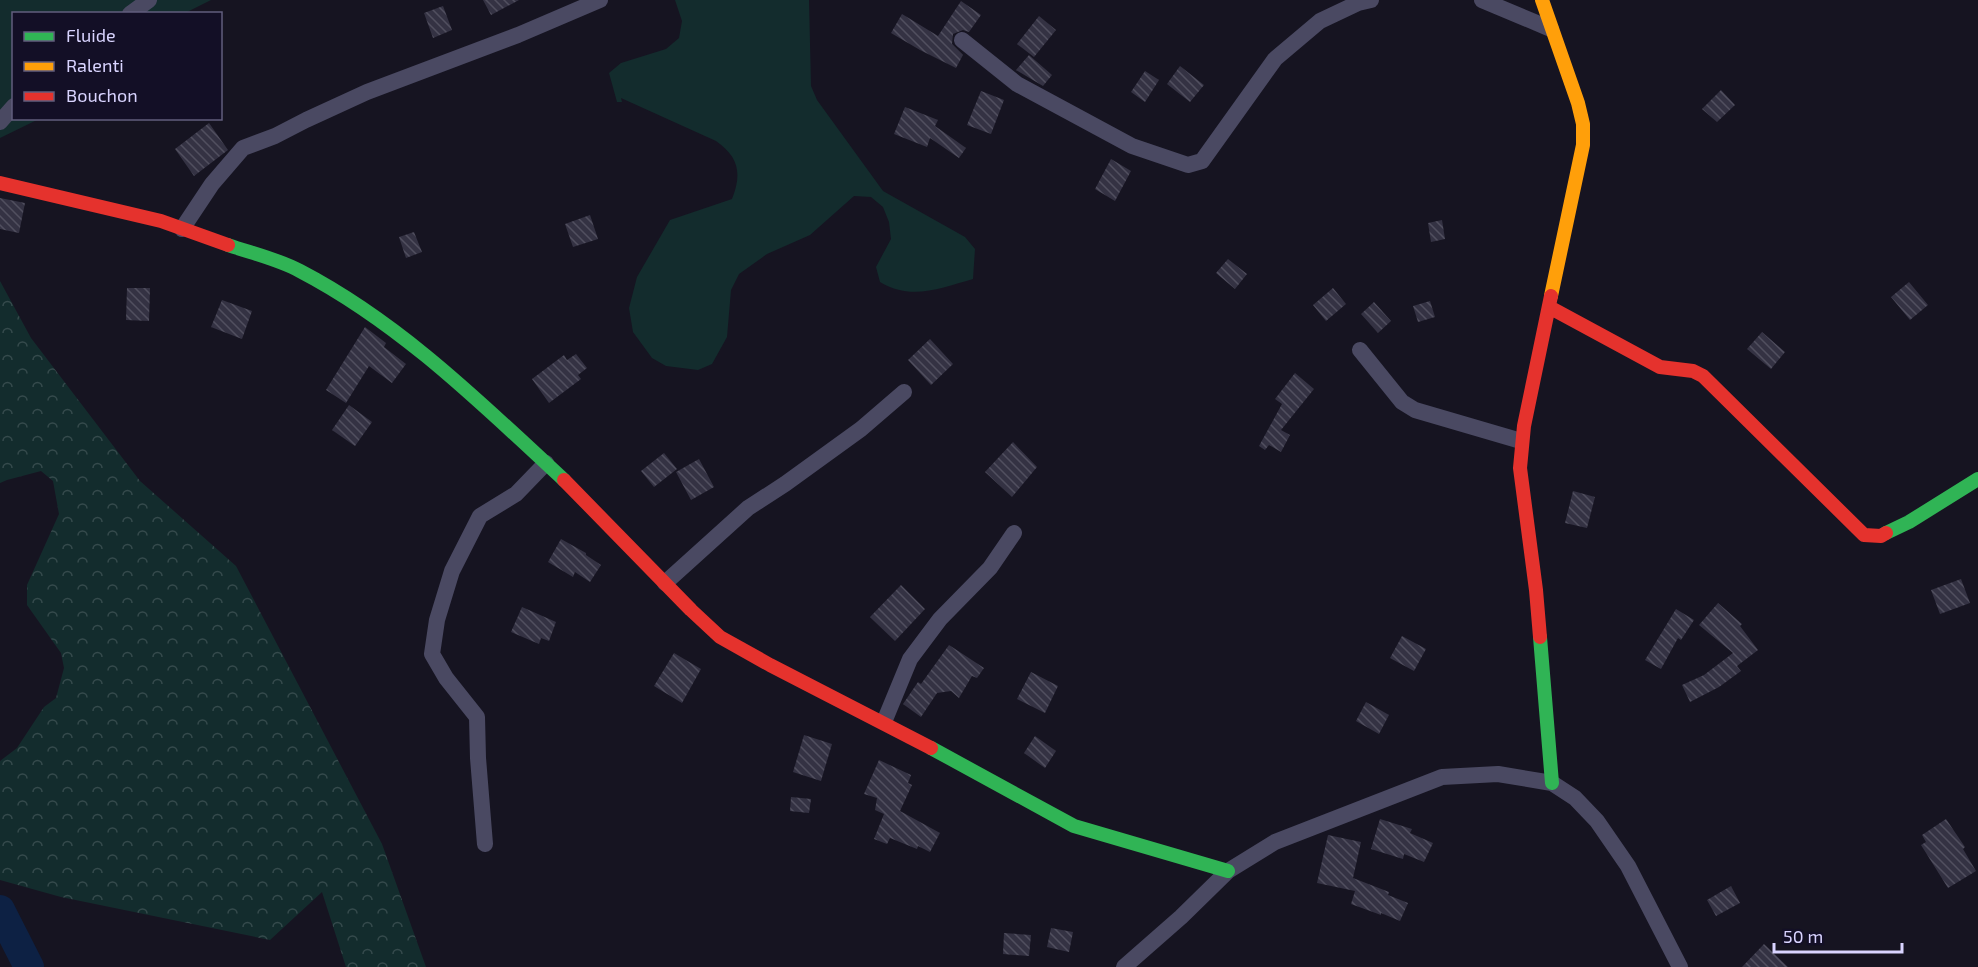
<svg xmlns="http://www.w3.org/2000/svg" width="1978" height="967" viewBox="0 0 1978 967" font-family="'Exo 2',sans-serif">
<style>
.grass{fill:#132c2d}
.forest{fill:url(#forest-crowns)}
.lines{fill:none;stroke-linecap:round;stroke-linejoin:round}
.river{stroke:#0d2144;stroke-width:30}
.building{fill:url(#building-back-hatch)}
.street{stroke:#4a4962;stroke-width:16}
.fast{stroke:#30b455;stroke-width:14}
.slow{stroke:#ff9f0a;stroke-width:14}
.jam{stroke:#e5322d;stroke-width:14}
</style>
<defs>
<pattern id="forest-crowns" width="20" height="18" patternUnits="userSpaceOnUse" patternTransform="scale(1.5)"><rect width="20" height="18" fill="#132c2d"/><path d="M2 6a3 3 0 1 1 6 0M12 15a3 3 0 1 1 6 0" fill="none" stroke="#354a4c"/></pattern>
<pattern id="building-back-hatch" width="6" height="6" patternUnits="userSpaceOnUse" patternTransform="scale(1.5)"><rect width="6" height="6" fill="#343243"/><path d="M-1 5l2 2M0 0l6 6M5-1l2 2" fill="none" stroke="#514f5f"/></pattern>
</defs>
<rect width="100%" height="100%" fill="#161421"/>
<path class="grass" d="M0,0H211L185,13L14,14V118L39,119L0,138Z
M675,0H809L811,86L817,100L883,191L965,237L975,249L973,279C941,288 911,301 880,282L876,267L891,239L889,222L883,207L871,197L854,196L810,235L767,254L739,274L731,290L727,337L712,364L698,370L666,366L652,358L633,332L629,308L637,277L670,220L732,199C742,174 739,157 716,141L621,98L622,102H617L609,73L621,63L666,49L679,38L682,21Z"/>
<path class="forest" d="M0,281L31,338L140,481L236,566L382,844L426,967H346L322,892L270,940L61,897L0,880V761L17,748L44,707L56,698L64,668L61,653L27,605V585L59,514L53,481L41,471L7,480L0,483Z"/>
<g class="lines">
<path class="river" d="M0,910L29,967"/>
</g>
<path class="building" d="M483,0H519L491,15Z
M961,1L981,15L969,32L963,30L953,34L952,44L963,55L956,68L920,50L891,33L902,14L938,36Z
M443,6L452,30L433,38L424,13Z
M1039,16L1056,30L1034,57L1017,44Z
M1029,55L1052,75L1043,86L1016,70Z
M1180,66L1204,85L1190,102L1167,84Z
M1145,71L1159,80L1145,102L1131,92Z
M1721,90L1735,105L1717,122L1702,109Z
M981,91L1004,100L991,134L967,125Z
M905,107L938,120L935,126L966,148L959,158L930,138L927,147L894,134Z
M209,123L228,150L194,176L175,149Z
M1111,159L1131,171L1115,201L1095,189Z
M0,198L25,203L19,233L0,229Z
M590,215L598,239L573,247L565,224Z
M1442,220L1445,239L1431,242L1428,223Z
M414,232L422,252L406,258L399,237Z
M1228,259L1247,274L1235,289L1216,273Z
M1909,282L1928,305L1910,320L1891,297Z
M127,288H150L149,321L126,320Z
M1333,288L1346,304L1326,321L1313,305Z
M222,300L252,311L242,339L211,327Z
M1430,301L1435,317L1418,322L1413,306Z
M1374,302L1391,321L1378,333L1361,314Z
M365,327L386,343L384,347L406,364L392,383L369,366L346,403L326,390Z
M1762,332L1785,352L1771,369L1747,349Z
M930,339L953,364L931,385L908,360Z
M576,354L587,368L578,375L581,379L549,403L532,379L564,355L567,360Z
M1295,373L1314,389L1281,430L1290,435L1281,452L1269,445L1265,450L1259,446L1282,404L1275,399Z
M349,405L372,422L355,446L332,430Z
M1013,442L1037,467L1012,497L985,472Z
M664,453L677,469L654,487L641,471Z
M699,459L714,487L691,500L676,472Z
M1573,491L1595,497L1587,528L1565,523Z
M561,539L586,553V555L601,565L590,582L575,572L573,577L548,562Z
M1961,579L1970,603L1940,614L1931,590Z
M901,585L925,609L895,641L870,617Z
M1718,603L1742,624L1740,626L1758,650L1737,666L1741,671L1719,687L1690,702L1682,685L1704,675L1733,653L1699,625Z
M522,607L556,622L549,641L541,638L539,644L511,632Z
M1676,609L1694,620L1681,640L1678,638L1661,669L1645,660Z
M1402,636L1426,649L1414,671L1390,658Z
M949,645L984,668L977,678L972,676L959,698L951,691L937,693L921,717L903,704L918,682L921,684Z
M674,653L701,669L682,703L654,686Z
M1031,672L1058,686L1045,713L1017,699Z
M1366,702L1389,715L1379,734L1356,721Z
M804,735L832,744L821,781L793,772Z
M1035,736L1056,751L1045,768L1024,753Z
M879,760L911,775L908,783L912,785L900,811L940,833L930,852L918,846L917,849L890,838L887,844L874,839L884,814L875,810L877,798L864,794Z
M791,797L811,799L809,813L790,811Z
M1380,819L1412,829L1410,833L1433,843L1424,862L1404,854L1403,859L1371,849Z
M1946,819L1965,847L1963,849L1976,871L1948,888L1921,845L1926,842L1922,835Z
M1328,835L1361,842L1353,878L1389,892L1388,895L1408,903L1400,921L1381,913V915L1351,904L1355,891L1317,883Z
M1731,886L1740,903L1716,916L1707,900Z
M1051,928L1073,932L1069,952L1047,947Z
M1004,933L1031,935L1029,956L1003,954Z
M1764,944L1788,967H1742Z"/>
<g class="lines">
<path class="street" d="M1482,0L1551,29
M130,14L149,0
M962,40L1017,84L1132,146L1188,165L1202,161L1275,59L1320,21L1358,3L1371,0
M0,122L14,106
M182,229L212,184L243,148L275,136L306,120L367,92L518,35L600,0
M1360,350L1402,402L1415,410L1521,441
M665,583L748,508L785,484L861,429L904,392
M884,722L910,659L940,619L990,568L1014,533
M485,844L478,758L477,717L446,678L432,654L437,620L452,571L480,516L516,494L546,463
M1124,967L1181,917L1228,871L1275,842L1442,777L1498,774L1552,783L1575,798L1597,821L1628,866L1680,967"/>
<path class="fast" d="M228,245C251,253 278,259 300,271C400,323 482,404 564,480
M1886,533L1909,522L1978,479
M1540,637L1552,783
M931,748L1074,826L1228,871"/>
<path class="slow" d="M1542,0L1578,103L1583,124V145L1551,296"/>
<path class="jam" d="M0,183L161,221L228,245
M1549,307L1660,367L1693,371L1703,376L1864,535L1881,536L1886,533
M564,480L691,610L720,637L770,665L931,748
M1540,637L1536,590L1520,468L1524,426L1551,296"/>
</g>
<rect x="12" y="12" width="210" height="108" fill="#130f26" stroke="#625e7d" stroke-width="1.5"/>
<rect x="24" y="32" width="30" height="9" fill="#30b455" stroke="#625e7d" stroke-width="1.5"/>
<text x="66" y="42" font-size="18" fill="#d9d4ff">Fluide</text>
<rect x="24" y="62" width="30" height="9" fill="#ff9f0a" stroke="#625e7d" stroke-width="1.5"/>
<text x="66" y="72" font-size="18" fill="#d9d4ff">Ralenti</text>
<rect x="24" y="92" width="30" height="9" fill="#e5322d" stroke="#625e7d" stroke-width="1.5"/>
<text x="66" y="102" font-size="18" fill="#d9d4ff">Bouchon</text>
<path d="M1774 943v9h128v-9" fill="none" stroke="#d9d4ff" stroke-width="3"/>
<text x="1783" y="943" font-size="18" fill="#d9d4ff" stroke="#130f26" stroke-width="4.5" paint-order="stroke">50 m</text>
</svg>
